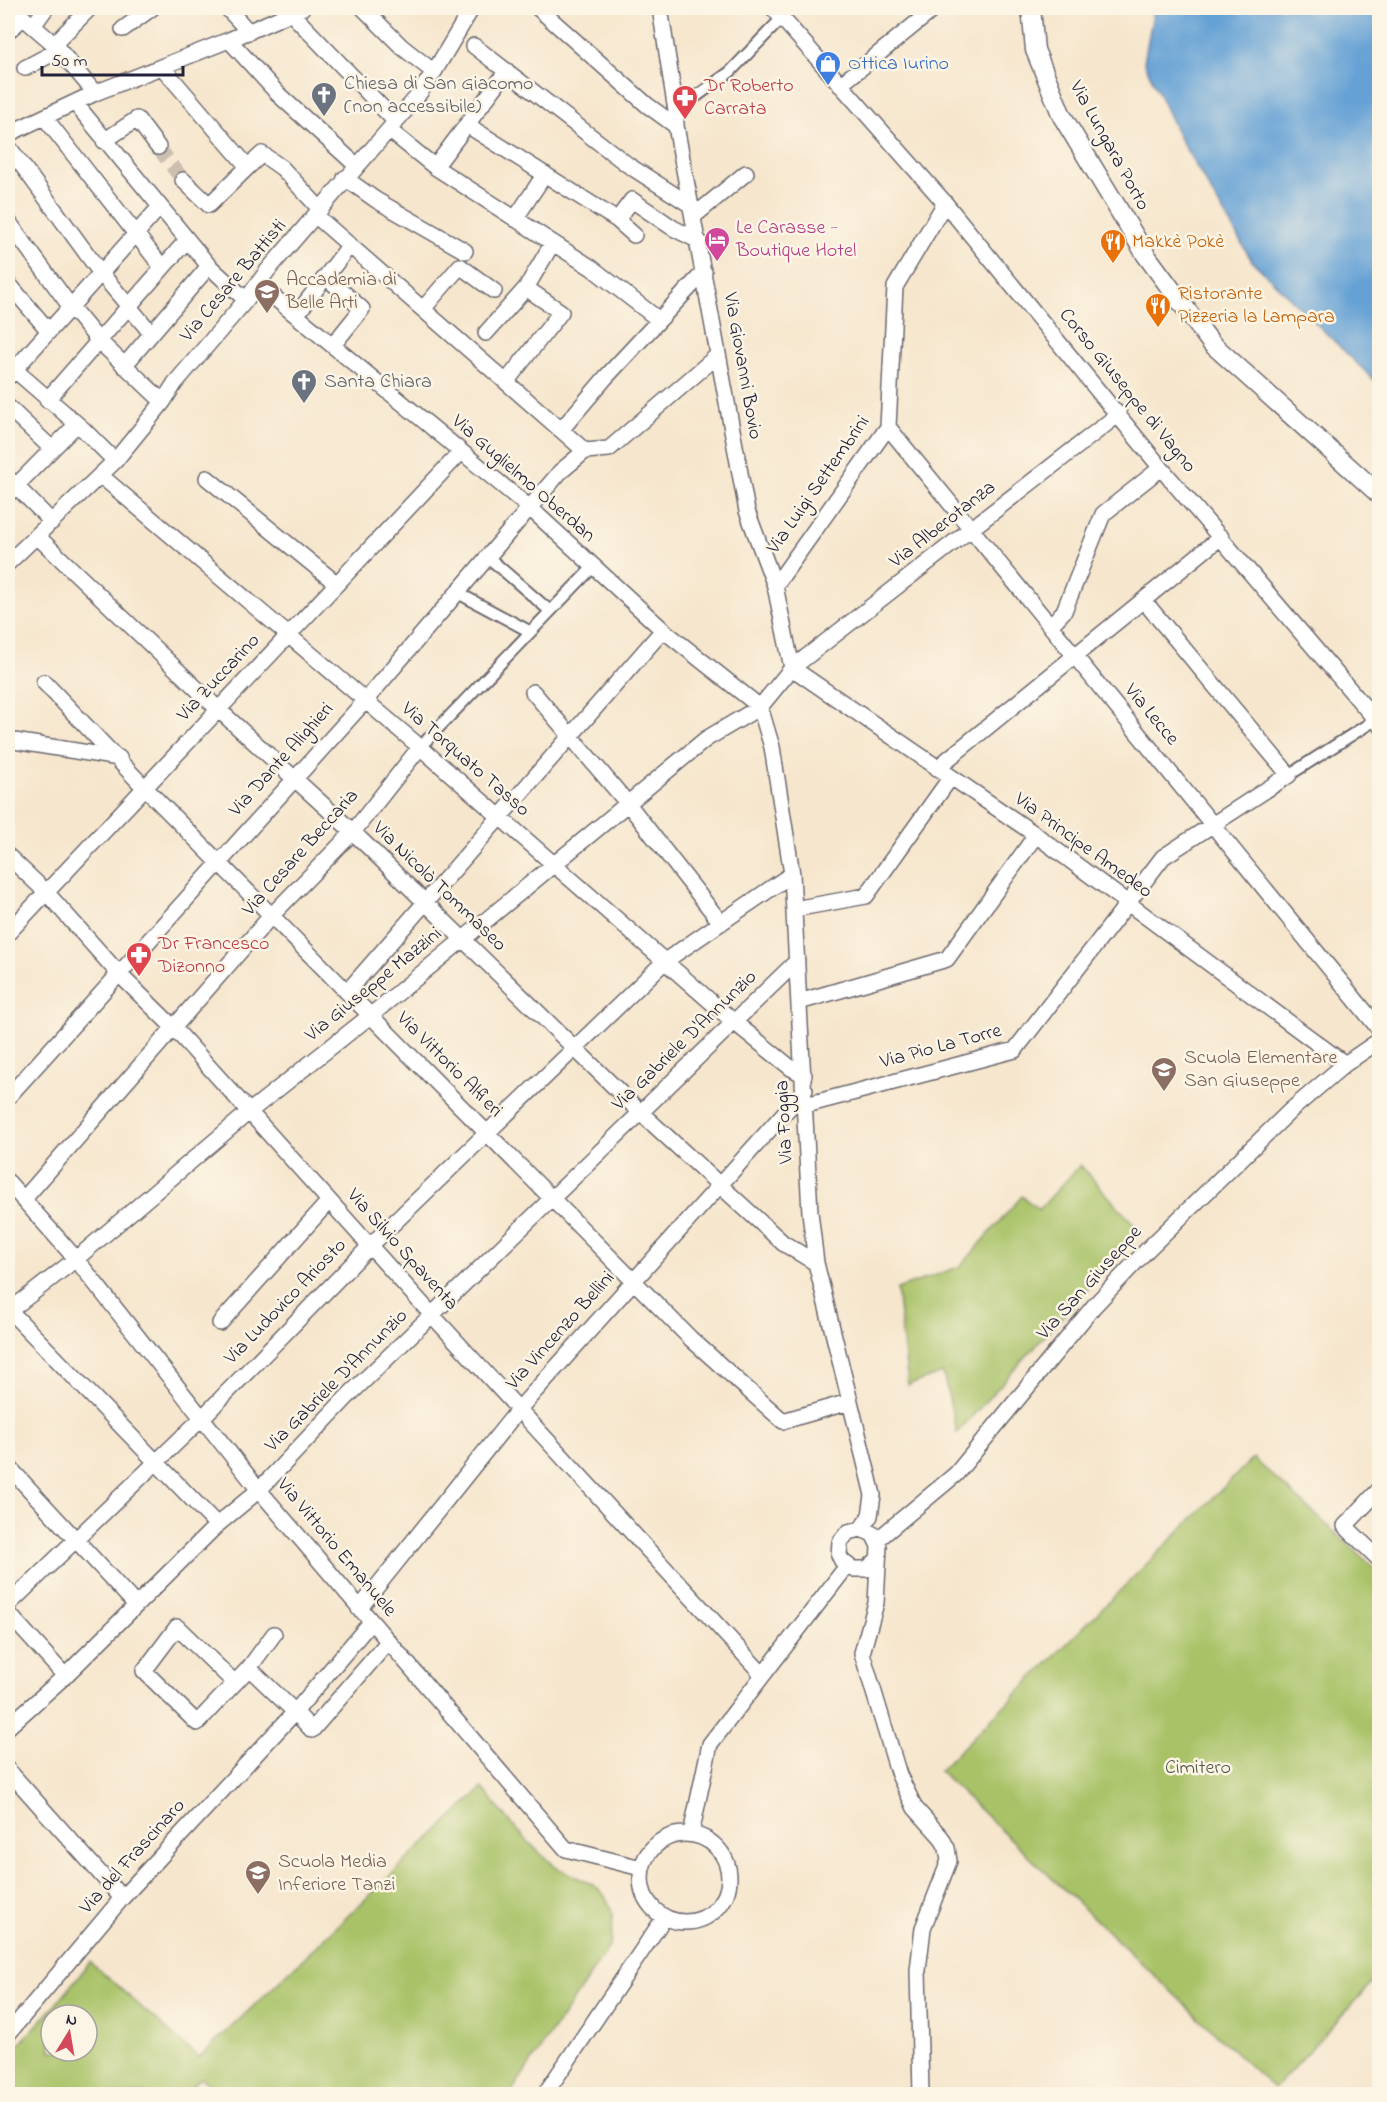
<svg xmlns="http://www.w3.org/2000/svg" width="1387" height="2102" viewBox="0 0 1387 2102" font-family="'Indie Flower',sans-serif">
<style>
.green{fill:#a9c268;stroke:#667252;stroke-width:1.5;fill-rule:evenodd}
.water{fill:#65a1d5;stroke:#446288;stroke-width:1.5}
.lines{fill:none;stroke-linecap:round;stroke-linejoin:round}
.minor-tunnel{stroke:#ccbfb0;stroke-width:15;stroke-dasharray:15 8;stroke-linecap:butt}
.pedestrian-casing{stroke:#6c676e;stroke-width:14}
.minor-casing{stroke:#6c676e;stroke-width:18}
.tertiary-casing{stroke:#6c676e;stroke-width:21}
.pedestrian{stroke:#fff;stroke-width:10}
.minor{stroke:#fff;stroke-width:15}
.tertiary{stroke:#fff;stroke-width:18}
.labels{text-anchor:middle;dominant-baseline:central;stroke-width:5;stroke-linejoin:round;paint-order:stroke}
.shop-label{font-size:20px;fill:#366cbe;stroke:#fcf5e5;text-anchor:start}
.worship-label{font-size:20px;fill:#5b616d;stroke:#fcf5e5;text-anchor:start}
.health-label{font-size:20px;fill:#be3a42;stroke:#fcf5e5;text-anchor:start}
.street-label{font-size:20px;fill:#22223b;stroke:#fcf5e5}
.hotel-label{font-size:20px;fill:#b23c85;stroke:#fcf5e5;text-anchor:start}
.food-label{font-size:20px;fill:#c56008;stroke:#fcf5e5;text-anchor:start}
.education-label{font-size:20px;fill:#785e54;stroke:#fcf5e5;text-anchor:start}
.park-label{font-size:20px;fill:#515a4b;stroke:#fcf5e5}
</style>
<rect width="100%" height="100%" fill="#fcf5e5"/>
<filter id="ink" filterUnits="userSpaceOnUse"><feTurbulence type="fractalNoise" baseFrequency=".0167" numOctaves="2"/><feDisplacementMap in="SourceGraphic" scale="12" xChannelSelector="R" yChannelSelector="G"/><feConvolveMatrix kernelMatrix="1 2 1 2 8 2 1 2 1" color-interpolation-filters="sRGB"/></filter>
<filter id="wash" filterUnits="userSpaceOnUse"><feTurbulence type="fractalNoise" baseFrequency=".008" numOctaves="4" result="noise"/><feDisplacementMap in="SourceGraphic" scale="24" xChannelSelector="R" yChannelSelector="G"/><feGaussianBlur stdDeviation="1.35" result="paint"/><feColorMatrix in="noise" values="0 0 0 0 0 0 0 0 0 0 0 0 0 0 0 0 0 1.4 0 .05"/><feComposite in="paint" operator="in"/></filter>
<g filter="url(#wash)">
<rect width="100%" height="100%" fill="#f6e6cd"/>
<path class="green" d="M1080,1165L1140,1231L957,1433L943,1373L908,1385L897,1289L961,1266L1022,1196L1039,1210Z
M1253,1458L1380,1573L1379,1975L1274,2089L939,1771Z
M482,1788C506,1816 529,1848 560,1869C575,1879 595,1880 606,1898C616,1914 613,1931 609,1947L510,2094H220L201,2078L184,2094H8V2056L53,2008L90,1962L199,2058ZM51,2015H87V2051H51Z"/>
<path class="water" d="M1154,8H1379V385L1252,261L1180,139L1144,62Z"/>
</g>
<g filter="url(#ink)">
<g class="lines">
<path class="minor-tunnel" d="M158,147L183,180"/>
<defs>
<path id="pedestrian" d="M676,111L730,72L782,18
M489,558L550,611
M458,593L529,631
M420,747L593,567
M1289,775L1375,720"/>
<path id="minor" d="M12,8L54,44L95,93
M227,8L249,32
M363,8L402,47L434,72
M538,8L647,105L676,126
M660,8L676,111V126L747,511L775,586L792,668
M773,8L945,203L1161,468L1380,725
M291,13L396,122
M33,26L46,8
M123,29L152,8
M8,31L23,18
M229,40L280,96L356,165
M54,44L90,8
M474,46L628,165L692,206
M162,67L248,167L262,154L282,168L320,209
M25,68L59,50
M840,85L935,8
M75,103L209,266L246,300
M45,118L162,267
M467,125L617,220L634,235
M389,130L435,167L592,268L659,320
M8,134L95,93L229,40L302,8
M104,141L137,119L158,147
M8,146L100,272L151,333
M435,167L507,71
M345,178L376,200L465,251
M183,180L209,205L248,167
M315,215L585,451
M694,216L746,173
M515,219L545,174
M617,220L632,200L673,228L699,241
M8,221L70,306L98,340L163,402
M326,277L362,309L333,345
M8,283L48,330
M258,284L531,509L663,630L760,707L772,747L792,874L810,1212L816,1263L873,1495L870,1516L861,1529
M423,309L460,266L494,291
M297,314L350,245
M486,333L526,288L552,244
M8,364L84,430L115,461
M124,366L209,266
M8,377L159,208
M506,382L561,312L526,288
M47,400L187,240
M8,407L51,448
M888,427L1380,1030
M561,430L606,377L704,272
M585,451L609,449L718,355
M100,475L420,747L734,1022L791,1068L804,1075
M8,478L52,522
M207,478L337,584
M8,494L77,424
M37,536L219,710L353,832L641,1113L783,1243L816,1263
M8,563L115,461L163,402L175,383L246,300L268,270L416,98L434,72L472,8
M775,586L888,427L895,287L945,203
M1051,625L1064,611L1103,514L1161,468
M792,668L1036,835L1345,1064
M44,682L144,787L691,1339L783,1421L849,1402
M533,692L629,805L721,923
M8,740L119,758
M937,768L1221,537
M8,856L46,892L119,974L173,1027L432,1315L763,1675
M794,909L866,896L951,777
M8,933L461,452
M347,992L663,630
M799,1002L947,959L1036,835
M8,1097L365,701L560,472L585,451
M806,1105L1015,1050L1163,857L1289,775L1144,601
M8,1182L76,1259L259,1490L566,1849L641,1868
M23,1200L271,916L353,832L420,747
M8,1309L217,1525
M8,1312L76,1259L250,1111L370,1016L706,739L760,707L792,668L1119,414
M220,1323L329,1201
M8,1466L135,1604
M1380,1489L1345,1526L1380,1560
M877,1540L956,1474L1094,1306L1147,1250L1290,1111L1345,1064L1380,1040
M877,1560L867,1569H853L842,1561L839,1555L840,1542L848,1532L861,1529L873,1534L879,1546L876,1603L862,1653L899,1775L915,1808L941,1837L947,1848L949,1861L923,1928L918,1970L921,2094
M8,1605L201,1419L371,1245L665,961L792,874
M359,1609L519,1409L805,1090
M8,1613L65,1676
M371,1622L295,1712L312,1730L388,1642
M235,1683L177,1627L144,1671L197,1723L249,1668L274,1634
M8,1727L65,1676L217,1525L259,1490L347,1397L797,961
M8,1770L122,1898
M641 1878a44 44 0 1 1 88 0a44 44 0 1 1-88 0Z
M691,1834L710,1744L847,1566
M8,2034L122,1898L295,1712L249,1668
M545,2094L664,1918"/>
<path id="tertiary" d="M1031,8L1035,50L1062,116L1146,255L1211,343L1380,495"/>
</defs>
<use href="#pedestrian" class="pedestrian-casing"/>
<use href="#minor" class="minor-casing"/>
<use href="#tertiary" class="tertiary-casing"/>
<use href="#pedestrian" class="pedestrian"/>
<use href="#minor" class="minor"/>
<use href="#tertiary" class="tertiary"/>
</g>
</g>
<defs>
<symbol id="shop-pin" viewBox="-11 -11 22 30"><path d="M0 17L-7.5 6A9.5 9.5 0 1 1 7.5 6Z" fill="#3f7fe0" stroke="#fcf5e5"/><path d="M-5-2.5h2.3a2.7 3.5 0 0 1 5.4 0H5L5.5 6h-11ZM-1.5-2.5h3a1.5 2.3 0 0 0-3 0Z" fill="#fff"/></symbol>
<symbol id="church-pin" viewBox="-11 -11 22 30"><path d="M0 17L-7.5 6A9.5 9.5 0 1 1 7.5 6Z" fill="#6b7280" stroke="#fcf5e5"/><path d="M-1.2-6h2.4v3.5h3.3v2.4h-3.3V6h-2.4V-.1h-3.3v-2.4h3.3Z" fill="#fff"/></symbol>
<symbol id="pharmacy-pin" viewBox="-11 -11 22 30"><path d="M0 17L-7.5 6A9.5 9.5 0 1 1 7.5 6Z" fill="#e0444e" stroke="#fcf5e5"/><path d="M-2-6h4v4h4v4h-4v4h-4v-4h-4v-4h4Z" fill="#fff"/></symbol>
<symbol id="hotel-pin" viewBox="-11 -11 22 30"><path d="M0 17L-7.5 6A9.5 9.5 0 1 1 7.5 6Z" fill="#d1479c" stroke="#fcf5e5"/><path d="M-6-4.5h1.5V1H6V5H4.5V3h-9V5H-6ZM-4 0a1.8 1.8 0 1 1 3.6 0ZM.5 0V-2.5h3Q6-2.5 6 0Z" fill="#fff"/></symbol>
<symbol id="restaurant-pin" viewBox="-11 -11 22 30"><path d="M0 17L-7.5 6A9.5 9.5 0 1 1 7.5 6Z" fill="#e8710a" stroke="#fcf5e5"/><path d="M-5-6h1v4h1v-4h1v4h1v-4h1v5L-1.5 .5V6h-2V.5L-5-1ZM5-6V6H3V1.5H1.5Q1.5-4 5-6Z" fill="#fff"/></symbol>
<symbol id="university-pin" viewBox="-11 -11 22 30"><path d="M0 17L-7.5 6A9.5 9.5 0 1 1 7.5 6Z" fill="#8d6e63" stroke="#fcf5e5"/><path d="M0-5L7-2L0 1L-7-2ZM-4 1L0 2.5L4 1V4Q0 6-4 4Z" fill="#fff"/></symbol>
<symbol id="school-pin" viewBox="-11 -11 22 30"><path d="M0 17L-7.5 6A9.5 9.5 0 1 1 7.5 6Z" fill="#8d6e63" stroke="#fcf5e5"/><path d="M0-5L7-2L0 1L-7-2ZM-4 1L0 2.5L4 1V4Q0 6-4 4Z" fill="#fff"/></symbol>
</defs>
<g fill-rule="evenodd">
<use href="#shop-pin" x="813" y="49" width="30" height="40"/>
<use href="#church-pin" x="309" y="80" width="30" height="40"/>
<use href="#pharmacy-pin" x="670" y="83" width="30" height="40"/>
<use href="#hotel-pin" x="702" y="225" width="30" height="40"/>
<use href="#restaurant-pin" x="1098" y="227" width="30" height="40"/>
<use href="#university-pin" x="252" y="277" width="30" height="40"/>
<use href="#restaurant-pin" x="1143" y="291" width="30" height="40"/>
<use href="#church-pin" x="289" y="367" width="30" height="40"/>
<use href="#pharmacy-pin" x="124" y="940" width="30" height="40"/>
<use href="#school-pin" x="1149" y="1055" width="30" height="40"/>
<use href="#school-pin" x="243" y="1858" width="30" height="40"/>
</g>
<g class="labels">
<g class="shop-label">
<text x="848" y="64">Ottica Iurino</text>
</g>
<g class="worship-label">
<text x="344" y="84">Chiesa di San Giacomo<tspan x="344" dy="23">(non accessibile)</tspan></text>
<text x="324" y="382">Santa Chiara</text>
</g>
<g class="health-label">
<text x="704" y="86">Dr Roberto<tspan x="704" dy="23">Carrata</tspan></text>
<text x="158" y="944">Dr Francesco<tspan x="158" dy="23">Dizonno</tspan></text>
</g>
<g class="street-label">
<text transform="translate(1109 146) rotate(61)">Via Lungara Porto</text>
<text transform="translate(234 281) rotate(-50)">Via Cesare Battisti</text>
<text transform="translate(742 366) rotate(80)">Via Giovanni Bovio</text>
<text transform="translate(1127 391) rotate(51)">Corso Giuseppe di Vagno</text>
<text transform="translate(523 479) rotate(41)">Via Guglielmo Oberdan</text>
<text transform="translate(819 485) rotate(-55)">Via Luigi Settembrini</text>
<text transform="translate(943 525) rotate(-38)">Via Alberotanza</text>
<text transform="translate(219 678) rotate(-47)">Via Zuccarino</text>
<text transform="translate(1151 715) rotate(50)">Via Lecce</text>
<text transform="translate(282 760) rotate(-48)">Via Dante Alighieri</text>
<text transform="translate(465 760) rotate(41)">Via Torquato Tasso</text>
<text transform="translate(1083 846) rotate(36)">Via Principe Amedeo</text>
<text transform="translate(301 853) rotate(-48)">Via Cesare Beccaria</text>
<text transform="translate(439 887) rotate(44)">Via Nicolò Tommaseo</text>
<text transform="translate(374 985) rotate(-39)">Via Giuseppe Mazzini</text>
<text transform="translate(685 1041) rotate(-44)">Via Gabriele D'Annunzio</text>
<text transform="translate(941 1047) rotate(-15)">Via Pio La Torre</text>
<text transform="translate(449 1065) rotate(45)">Via Vittorio Alfieri</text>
<text transform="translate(785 1122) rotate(-93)">Via Foggia</text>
<text transform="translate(402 1250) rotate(48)">Via Silvio Spaventa</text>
<text transform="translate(1090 1283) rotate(-48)">Via San Giuseppe</text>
<text transform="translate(286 1302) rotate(-46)">Via Ludovico Ariosto</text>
<text transform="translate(561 1331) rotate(-48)">Via Vincenzo Bellini</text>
<text transform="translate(337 1381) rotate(-45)">Via Gabriele D'Annunzio</text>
<text transform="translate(336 1548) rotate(50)">Via Vittorio Emanuele</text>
<text transform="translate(133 1857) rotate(-48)">Via del Frascinaro</text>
</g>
<g class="hotel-label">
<text x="736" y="228">Le Carasse -<tspan x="736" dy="23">Boutique Hotel</tspan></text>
</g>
<g class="food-label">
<text x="1132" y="242">Makkè Pokè</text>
<text x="1178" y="294">Ristorante<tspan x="1178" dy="23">Pizzeria la Lampara</tspan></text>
</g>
<g class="education-label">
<text x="286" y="280">Accademia di<tspan x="286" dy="23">Belle Arti</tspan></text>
<text x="1184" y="1058">Scuola Elementare<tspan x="1184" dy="23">San Giuseppe</tspan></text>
<text x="278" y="1862">Scuola Media<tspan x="278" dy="23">Inferiore Tanzi</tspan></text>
</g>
<g class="park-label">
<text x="1198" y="1768">Cimitero</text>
</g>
</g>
<rect width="1387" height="2102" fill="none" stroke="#fcf5e5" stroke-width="30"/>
<g transform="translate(69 2033) rotate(11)"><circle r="28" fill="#fcf5e5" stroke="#a5a1a1" stroke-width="1.5"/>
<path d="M0-4.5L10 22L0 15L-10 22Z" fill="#d1495b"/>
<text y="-9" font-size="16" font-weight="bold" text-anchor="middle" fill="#22223b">N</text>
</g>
<path d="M42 66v9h141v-9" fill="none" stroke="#22223b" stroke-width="3"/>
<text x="51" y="66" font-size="18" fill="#22223b" stroke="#fcf5e5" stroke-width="4.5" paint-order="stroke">50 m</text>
</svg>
